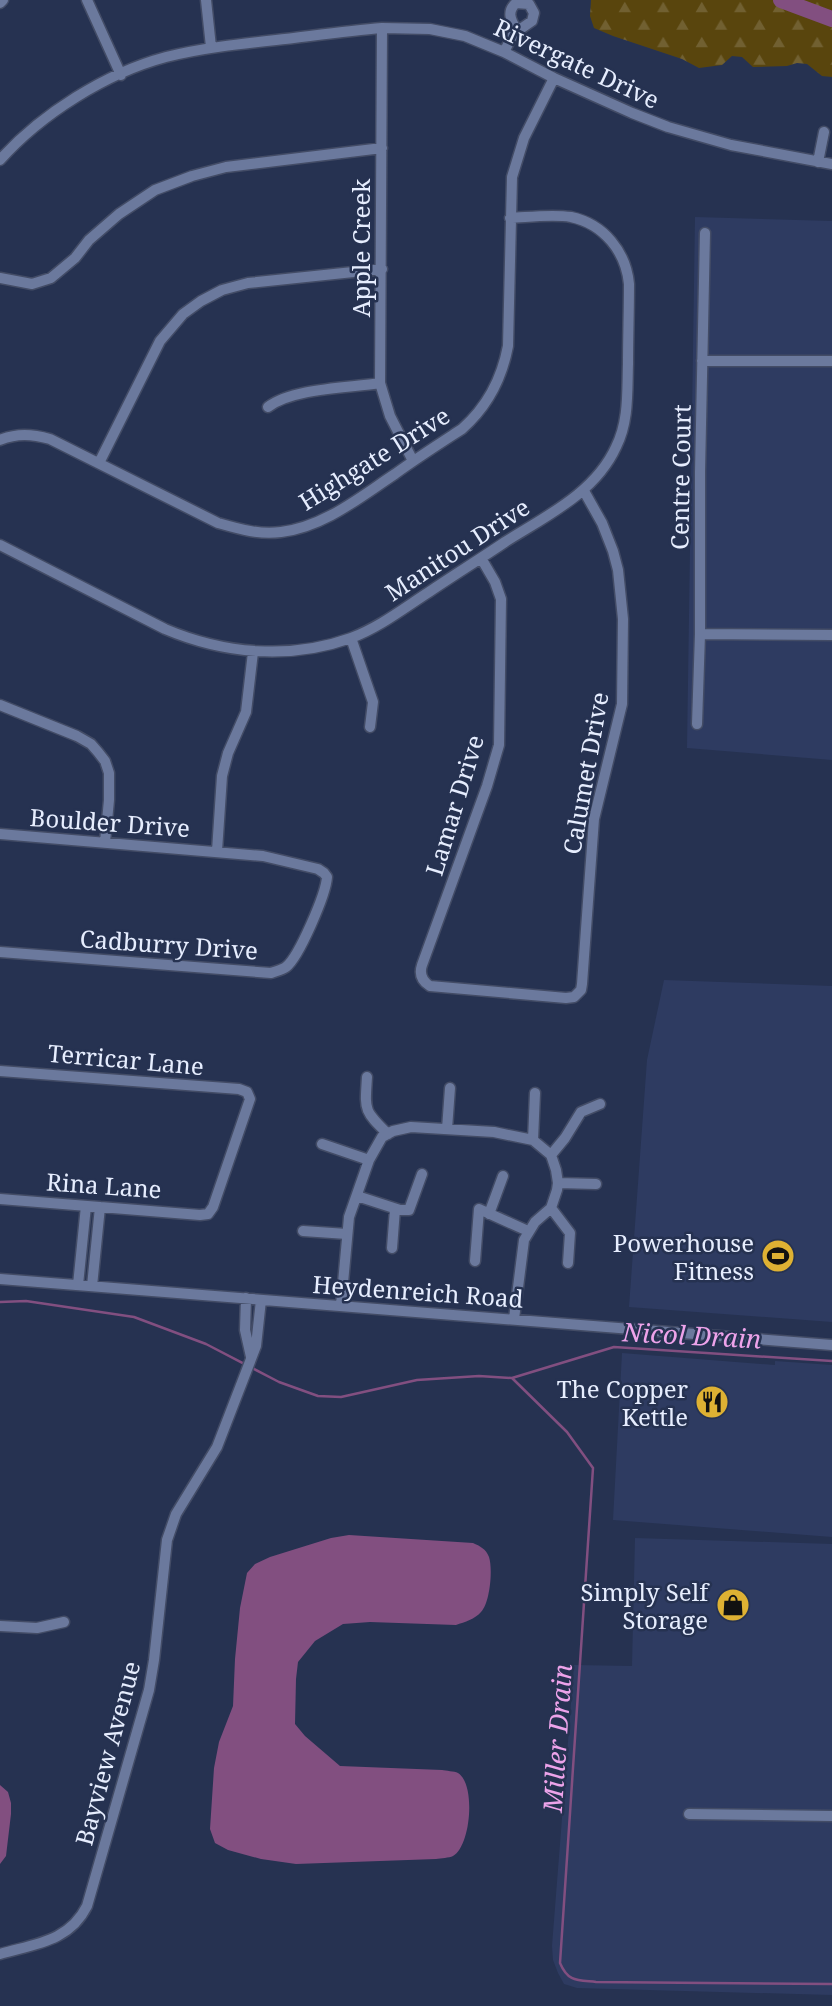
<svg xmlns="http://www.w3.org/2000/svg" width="832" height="2006" viewBox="0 0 832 2006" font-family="'Noto Serif',serif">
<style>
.built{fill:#2e3b61}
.forest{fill:url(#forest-firs)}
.water{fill:#824f80}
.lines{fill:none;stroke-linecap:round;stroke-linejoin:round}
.stream{stroke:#824f80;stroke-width:2.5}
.river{stroke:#824f80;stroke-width:16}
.minor-casing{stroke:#434c66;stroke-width:13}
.minor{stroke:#6b799d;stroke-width:10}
.labels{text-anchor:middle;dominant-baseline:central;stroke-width:5;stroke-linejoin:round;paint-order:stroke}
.street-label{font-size:24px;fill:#e6edfe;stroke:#263251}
.poi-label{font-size:24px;fill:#e6edfe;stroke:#263251;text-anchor:end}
.water-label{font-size:26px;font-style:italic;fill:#eda3ea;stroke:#263251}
</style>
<defs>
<pattern id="forest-firs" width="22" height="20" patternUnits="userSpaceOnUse" patternTransform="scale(1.75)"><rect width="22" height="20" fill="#59450d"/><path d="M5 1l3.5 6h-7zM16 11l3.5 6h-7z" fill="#716031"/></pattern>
</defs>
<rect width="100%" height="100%" fill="#263251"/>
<path class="built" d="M695,217L832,221V760L687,748Z
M664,980L832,986V1322L629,1307L647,1060Z
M622,1353L775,1365V1361L832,1365V1537L613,1520Z
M635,1538L832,1544V1995L577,1988L564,1984L558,1973L553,1960L552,1946L574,1665L632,1666Z"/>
<path class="forest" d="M591,0H832V77L822,76L807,64L797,63L787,66L753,67L742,57L732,56L722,65L699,68L682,59L613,36L594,28L590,16Z"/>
<path class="water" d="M349,1535L473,1543C480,1546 486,1549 489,1557C493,1569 490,1603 481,1612C475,1619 465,1622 456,1625L370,1622L343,1624L315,1641L298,1662L296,1679L295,1724L305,1736L340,1766L442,1770C446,1771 454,1771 458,1773C476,1784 471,1846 453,1856C449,1858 441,1858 436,1859L296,1864L261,1859L228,1850L215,1843L210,1829L214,1768L219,1742L233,1706L235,1659L240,1608L247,1573L255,1564L270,1557L331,1538Z
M0,1785L8,1792L11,1803V1814L6,1856L0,1864Z"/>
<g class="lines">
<path class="stream" d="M0,1302L26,1301L134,1317L206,1344L279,1382L318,1396L341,1397L417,1380L479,1376L512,1378L614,1347L832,1361
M512,1378L567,1432L593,1468L560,1963C568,1982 577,1980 596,1982L832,1984"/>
<path class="river" d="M781,0L832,19"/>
<defs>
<path id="minor" d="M87,0L121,75
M206,0L211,47
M0,3L3,0
M382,28L380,383L390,416L413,461
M504,52L516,29L522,28L532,21L534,13L529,4L516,3C507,11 510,19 516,29
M0,160C41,114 106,73 166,57C202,48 239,44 276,40C311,36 347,31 382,28L430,29L465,36L504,52L554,78L632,113L668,127L731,145L832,164
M818,162L824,132
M0,278L32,284L51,278L75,258L89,240L119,214L155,190L192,176L226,167L382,148
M702,361H832
M268,407C293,388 349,388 380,383
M0,440C17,433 32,434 50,439L218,523C239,529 259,535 281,532C324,527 360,497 395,474C417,458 439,444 462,429C487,407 502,378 508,346L512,177L524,138L554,78
M99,463L160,341L183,314L201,301L222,290L248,283L382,269
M0,545L165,629C224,654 290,660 351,638C380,627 404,608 429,592C454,575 480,559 505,542C546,516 595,493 616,447C629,421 627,393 628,364C628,337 629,311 629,284C626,252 604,224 571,217C552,214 530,217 510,218
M481,558L495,582L501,599L499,745L487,786L422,965C419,974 422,981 430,986L566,998L574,997L581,990L582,984L594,819L622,704L623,619L618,570L613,551L602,523L584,491
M700,634L832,635
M351,638L373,702L370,727
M0,705L77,736L91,744L98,752L105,761L109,773V800L105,842
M697,724L700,634V472L705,233
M0,834L263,856L318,869L324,873L327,877C326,894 299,957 286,967C282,970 276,971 271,973L0,952
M217,851L222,776L228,753L246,712L253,652
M0,1071L239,1089L247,1092L250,1099L213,1207L208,1214L200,1215L0,1199
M367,1077C365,1110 363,1110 388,1134
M447,1129L450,1088
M533,1140L535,1093
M322,1144L369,1160
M558,1183L596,1184
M357,1196L400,1210H409L422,1174
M551,1208L570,1233L568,1263
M489,1214L503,1176
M303,1231L347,1234
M392,1248L395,1209
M475,1261L479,1209L528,1231
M0,1279L832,1345
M78,1285L86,1206
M92,1286L100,1207
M246,1298L245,1330L251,1357
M341,1305L349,1217L369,1160L382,1137L393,1131L411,1127L494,1132L533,1140L551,1155
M514,1319L524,1240L535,1222L551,1208L557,1190L558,1183L556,1170L551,1155L565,1138L581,1112L600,1104
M0,1626L37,1628L64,1622
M689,1814L832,1816
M0,1954C34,1944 69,1942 87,1906L149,1690L154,1660L167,1540L176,1514L217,1447L256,1346L261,1300"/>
</defs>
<use href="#minor" class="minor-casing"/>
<use href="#minor" class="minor"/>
</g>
<defs>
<symbol id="stadium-disc" viewBox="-11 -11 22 22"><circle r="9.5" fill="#deb133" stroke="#263251"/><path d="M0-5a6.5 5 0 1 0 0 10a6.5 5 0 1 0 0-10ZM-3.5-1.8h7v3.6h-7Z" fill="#111"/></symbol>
<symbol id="restaurant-disc" viewBox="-11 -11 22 22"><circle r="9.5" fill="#deb133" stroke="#263251"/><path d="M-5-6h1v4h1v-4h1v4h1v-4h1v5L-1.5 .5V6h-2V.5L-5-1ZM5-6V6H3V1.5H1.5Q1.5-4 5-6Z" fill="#111"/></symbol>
<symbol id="shop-disc" viewBox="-11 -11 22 22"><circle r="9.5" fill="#deb133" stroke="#263251"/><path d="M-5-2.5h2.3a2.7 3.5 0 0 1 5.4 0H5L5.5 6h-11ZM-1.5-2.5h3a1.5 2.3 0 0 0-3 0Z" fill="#111"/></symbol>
</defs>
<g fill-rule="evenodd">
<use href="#stadium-disc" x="759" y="1237" width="38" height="38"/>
<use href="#restaurant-disc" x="693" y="1383" width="38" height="38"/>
<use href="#shop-disc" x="714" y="1586" width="38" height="38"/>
</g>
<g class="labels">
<g class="street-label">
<text transform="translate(577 63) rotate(25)">Rivergate Drive</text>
<text transform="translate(360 248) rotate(-90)">Apple Creek</text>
<text transform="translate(374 458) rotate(-32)">Highgate Drive</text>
<text transform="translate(680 477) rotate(-89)">Centre Court</text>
<text transform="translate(457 549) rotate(-33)">Manitou Drive</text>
<text transform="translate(585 773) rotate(-80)">Calumet Drive</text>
<text transform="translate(454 805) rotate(-73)">Lamar Drive</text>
<text transform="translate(110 822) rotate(4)">Boulder Drive</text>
<text transform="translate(169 944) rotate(4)">Cadburry Drive</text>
<text transform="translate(126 1059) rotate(5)">Terricar Lane</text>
<text transform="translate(104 1185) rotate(4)">Rina Lane</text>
<text transform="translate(418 1291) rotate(4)">Heydenreich Road</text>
<text transform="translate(107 1753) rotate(-75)">Bayview Avenue</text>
</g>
<g class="poi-label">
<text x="754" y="1242">Powerhouse<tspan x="754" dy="28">Fitness</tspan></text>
<text x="688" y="1388">The Copper<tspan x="688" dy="28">Kettle</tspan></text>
<text x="708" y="1591">Simply Self<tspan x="708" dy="28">Storage</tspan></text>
</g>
<g class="water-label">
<text transform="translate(692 1335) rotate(3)">Nicol Drain</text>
<text transform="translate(557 1738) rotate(-86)">Miller Drain</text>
</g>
</g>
</svg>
